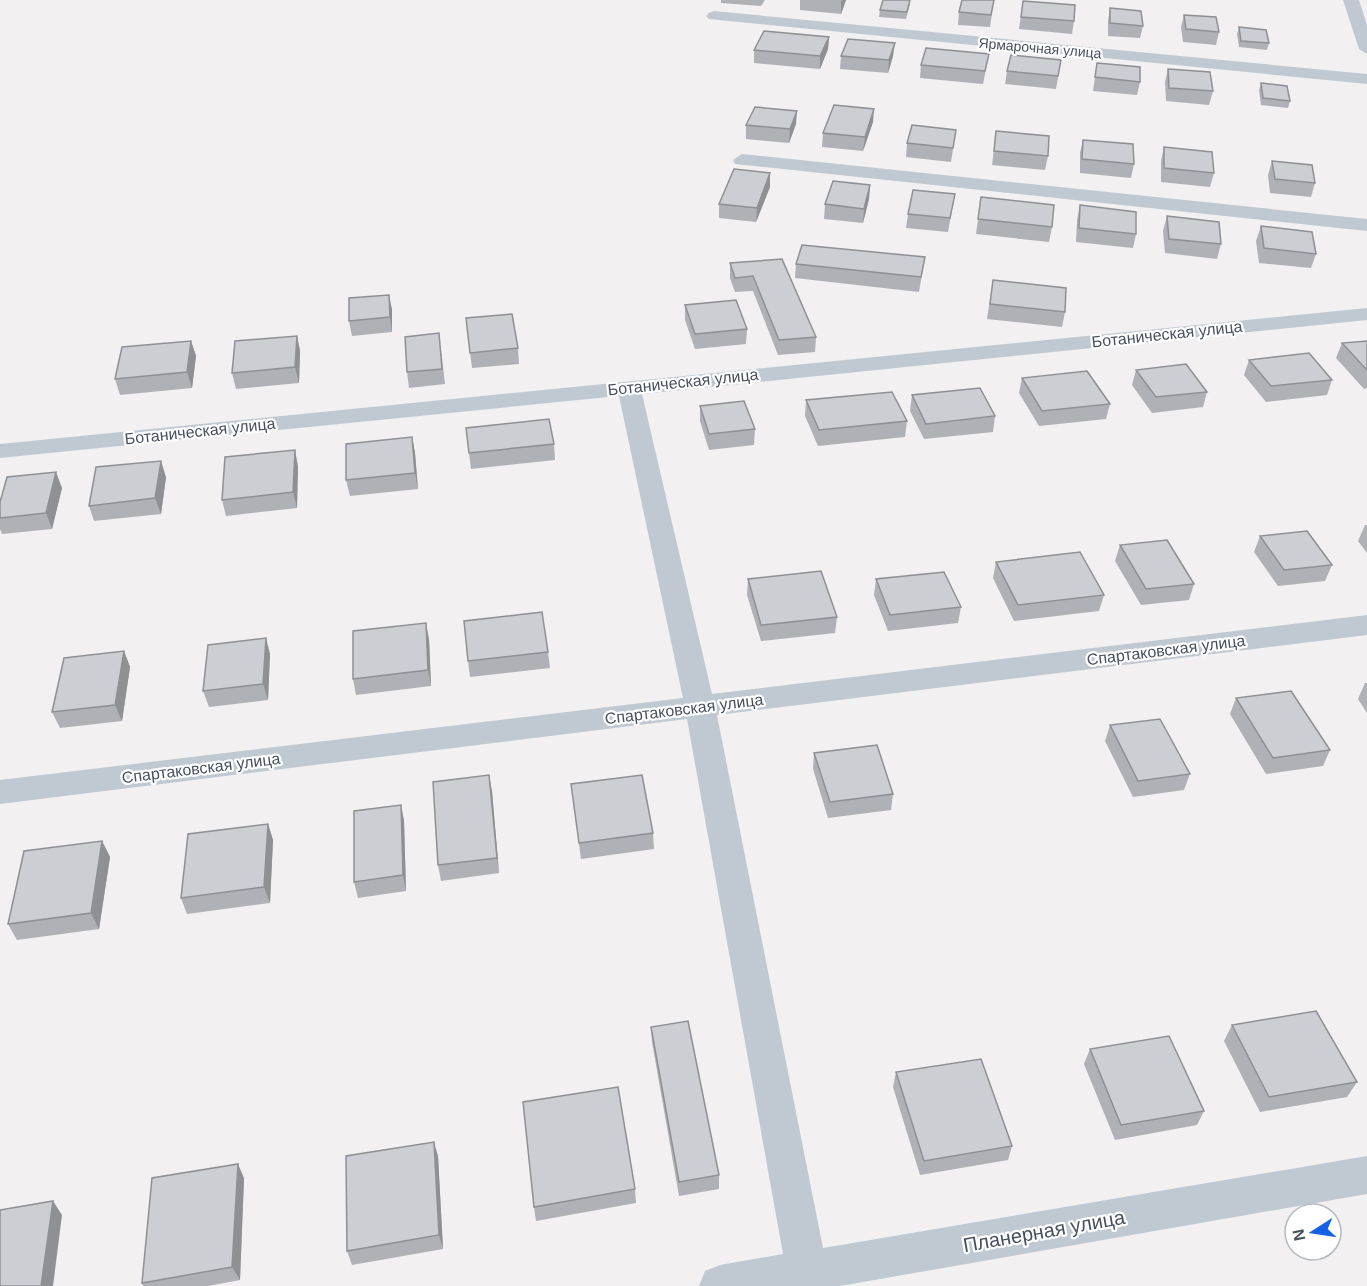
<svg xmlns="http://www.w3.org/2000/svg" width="1367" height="1286" viewBox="0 0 1367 1286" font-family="Arial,sans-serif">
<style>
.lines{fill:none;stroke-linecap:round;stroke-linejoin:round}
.street{fill:#c0c9d2;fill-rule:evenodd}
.wall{fill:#afb1b6}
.shaded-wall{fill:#8f9094}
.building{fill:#ccced4;stroke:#8f9094;stroke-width:1.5}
.labels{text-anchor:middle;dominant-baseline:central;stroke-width:4.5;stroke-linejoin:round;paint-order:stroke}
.far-street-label{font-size:14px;fill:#47515e;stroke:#fff}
.street-label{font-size:16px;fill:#47515e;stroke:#fff}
.near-street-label{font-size:20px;fill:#47515e;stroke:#fff}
</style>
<rect width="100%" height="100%" fill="#f2f0f0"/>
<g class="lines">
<path class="street" d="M1343,0H1359L1367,25V54L1359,49Z
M714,11L1367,74V84L709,19L706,16L709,13Z
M742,154L1367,219V231L735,164L733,160Z
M1367,308V320L642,394L712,694L1367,615V635L717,715L823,1248L1367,1156V1194L840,1286H699L705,1271L720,1265L783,1254L687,719L0,804V780L683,698L619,396L0,458V444Z"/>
</g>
<path class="wall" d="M721,0H765L761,6L721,3Z
M800,0H846L841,14L800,10Z
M994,0L990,27L958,25L959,12Z
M1023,1L1074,21L1072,34L1019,29Z
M910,4L906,19L879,17L880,10Z
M1110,8L1143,26L1140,38L1108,36V21Z
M1184,15L1219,32L1216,45L1183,42L1181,27Z
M1239,27L1269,43L1267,50L1239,47L1237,34Z
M829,37L828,49L820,69L754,63V50Z
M989,54L983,84L920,78L921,65Z
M841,56H893L888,73L840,69Z
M1061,60L1056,89L1005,84L1007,71Z
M1097,63L1140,82L1137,95L1093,91Z
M1168,69L1213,91L1209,105L1166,101L1165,82Z
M1261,83L1290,101L1288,108L1261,105L1259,90Z
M873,122L863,151L822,147L823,133Z
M796,124L789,143L746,139V125Z
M956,130L951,162L906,157L907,143Z
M996,131L1048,156L1045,170L992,165Z
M1083,140L1134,164L1131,178L1080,173V153Z
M1164,147L1214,173L1210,187L1161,182V161Z
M1272,161L1315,183L1311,197L1270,193L1268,175Z
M870,185L869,199L863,223L824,219L825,204Z
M770,187L756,222L719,218V204Z
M955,194L948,232L906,228L908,214Z
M981,197L1052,227L1049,242L976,234Z
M1080,205L1136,234L1133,248L1076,242L1077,220Z
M1167,216L1221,244L1217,259L1165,253L1163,231Z
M1261,226L1316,254L1311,268L1259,263L1256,241Z
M925,257L919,292L795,278L796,264Z
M782,259L816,337L815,352L778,355L753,291L735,292L730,278V263Z
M993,280L1065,312L1062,327L987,319Z
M389,295L392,310V332L352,336L349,321Z
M685,305L747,329L746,344L695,349L685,320Z
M466,318L518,348L519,364L472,368Z
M297,336L300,351L299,383L236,389L232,373Z
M191,341L196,356L192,388L120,395L115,379Z
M1367,341V388L1364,389L1336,358L1342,343Z
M441,349L445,384L409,388L407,372Z
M1249,360L1332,380L1327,395L1266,402L1244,375Z
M1136,370L1207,392L1203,407L1152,413L1132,385Z
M1022,378L1110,404L1106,419L1039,426L1019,393Z
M912,395L995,416L993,432L924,439L910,411Z
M806,400L907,421L905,437L818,446L805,416Z
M700,406L755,429L754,445L709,450L700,421Z
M466,428L554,444L555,460L471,469Z
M412,437L415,453L418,489L350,496L346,480Z
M298,466L297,508L226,516L222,500Z
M166,477L161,514L94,521L89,506Z
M62,488L52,529L2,534L0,529V502Z
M1365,525H1367V553L1358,541Z
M1260,536L1332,565L1325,581L1278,586L1254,552Z
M1120,545L1194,584L1189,600L1141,605L1115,561Z
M996,562L1104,595L1099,611L1014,621L993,578Z
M748,579L837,617L835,633L761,641L747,595Z
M876,579L961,607L958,623L888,631L874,595Z
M429,639L431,686L356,695L353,679Z
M124,651L130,667L122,721L60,728L52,712Z
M548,652L550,668L470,677L468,661Z
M270,654L268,700L209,707L203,691Z
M1365,683H1367V713L1358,699Z
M1236,698L1330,750L1323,766L1266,774L1230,714Z
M1110,725L1190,774L1184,790L1133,797L1105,741Z
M814,753L893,794L891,810L828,818L813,769Z
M571,784L653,833L654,849L581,859Z
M492,791L499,873L441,881L438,865Z
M401,805L404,821L406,891L358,898L354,882Z
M268,824L273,840L270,903L187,914L181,898Z
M102,841L110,857L99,929L17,940L8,924Z
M1232,1025L1357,1082L1347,1097L1260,1112L1224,1041Z
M651,1027L719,1175V1189L679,1196L652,1042Z
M1090,1049L1204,1111L1197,1125L1115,1140L1084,1064Z
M896,1072L1012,1146L1008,1160L920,1175L893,1087Z
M438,1156L443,1249L352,1265L347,1251Z
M244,1178L240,1280L208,1286H143L142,1283Z
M635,1189L636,1203L536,1221L534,1207Z"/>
<path class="shaded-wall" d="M842,0H846L841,14V1Z
M829,37L828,49L820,69V56Z
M895,43L893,56L888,73L889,60Z
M874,109L873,122L863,151L865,137Z
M797,111L796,124L789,143L790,129Z
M770,173V187L756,222L757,208Z
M870,185L869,199L863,223L864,209Z
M389,295L392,310V332L390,317Z
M297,336L300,351L299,383L295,367Z
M191,341L196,356L192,388L187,372Z
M412,437L415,453L418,489L415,473Z
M295,450L298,466L297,508L293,492Z
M161,461L166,477L161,514L155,498Z
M56,472L62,488L52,529L46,513Z
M426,623L429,639L431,686L428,670Z
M266,638L270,654L268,700L263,684Z
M124,651L130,667L122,721L115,705Z
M489,775L492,791L499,873L497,858Z
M401,805L404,821L406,891L403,875Z
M268,824L273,840L270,903L264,887Z
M102,841L110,857L99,929L91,913Z
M434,1142L438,1156L443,1249L439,1235Z
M238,1164L244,1178L240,1280L232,1267Z
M53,1201L62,1215L53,1286H41Z"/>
<path class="building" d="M883,0H910L907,12L880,10Z
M962,0H994L991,15L959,12Z
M1023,1L1075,5L1074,21L1021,17Z
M1110,8L1141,11L1143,26L1110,23Z
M1184,15L1216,17L1219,32L1186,29Z
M1239,27L1266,30L1269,43L1241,41Z
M764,31L829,37L820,56L754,50Z
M848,39L895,43L889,60L841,56Z
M926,48L989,54L985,71L921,65Z
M1011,55L1061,60L1058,76L1007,71Z
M1097,63L1140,67V82L1095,77Z
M1168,69L1210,72L1213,91L1169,88Z
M1261,83L1287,86L1290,101L1263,98Z
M834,105L874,109L865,137L823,133Z
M755,107L797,111L790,129L746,125Z
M912,125L956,130L953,148L907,143Z
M996,131L1049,136L1048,156L994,151Z
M1083,140L1133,144L1134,164L1082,159Z
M1164,147L1212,152L1214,173L1164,168Z
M1272,161L1312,165L1315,183L1275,179Z
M734,169L770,173L757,208L719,204Z
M833,181L870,185L864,209L825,204Z
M913,190L955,194L950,218L908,214Z
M981,197L1054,205L1052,227L978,219Z
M1080,205L1136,212V234L1079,228Z
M1167,216L1219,222L1221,244L1169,239Z
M1261,226L1312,232L1316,254L1264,248Z
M802,245L925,257L921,277L796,264Z
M782,259L816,337L779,340L753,276L735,278L730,263Z
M993,280L1066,288L1065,312L990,304Z
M389,295L390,317L349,321V298Z
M736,300L747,329L695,334L685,305Z
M512,314L518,348L470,353L466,318Z
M439,333L442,369L407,372L405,337Z
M297,336L295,367L232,373L235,341Z
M191,341L187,372L115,379L122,347Z
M1367,341V370L1342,343Z
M1309,353L1332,380L1271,386L1249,360Z
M1186,364L1207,392L1156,397L1136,370Z
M1087,371L1110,404L1042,411L1022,378Z
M980,388L995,416L926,424L912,395Z
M892,392L907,421L819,430L806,400Z
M744,401L755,429L709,434L700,406Z
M549,419L554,444L469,453L466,428Z
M412,437L415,473L346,480V444Z
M295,450L293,492L222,500L225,457Z
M161,461L155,498L89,506L96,467Z
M56,472L46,513L0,518V502L7,477Z
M1307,531L1332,565L1284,570L1260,536Z
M1167,540L1194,584L1146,589L1120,545Z
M1080,552L1104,595L1018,605L996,562Z
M821,571L837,617L761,625L748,579Z
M944,572L961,607L890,615L876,579Z
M542,612L548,652L468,661L464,621Z
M426,623L428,670L353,679V631Z
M266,638L263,684L203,691L208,645Z
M124,651L115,705L52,712L64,658Z
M1291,691L1330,750L1273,758L1236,698Z
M1160,719L1190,774L1138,781L1110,725Z
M877,745L893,794L830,802L814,753Z
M489,775L497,858L438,865L433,782Z
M642,775L653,833L579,843L571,784Z
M401,805L403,875L354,882V811Z
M268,824L264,887L181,898L188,834Z
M102,841L91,913L8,924L24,851Z
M1316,1011L1357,1082L1269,1097L1232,1025Z
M688,1021L719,1175L679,1182L651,1027Z
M1169,1036L1204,1111L1121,1125L1090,1049Z
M981,1059L1012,1146L924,1161L896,1072Z
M618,1087L635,1189L534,1207L523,1102Z
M434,1142L439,1235L347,1251L346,1156Z
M238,1164L232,1267L142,1283L152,1178Z
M53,1201L41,1286H0V1210Z"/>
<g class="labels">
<g class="far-street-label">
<text transform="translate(1040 48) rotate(5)">Ярмарочная улица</text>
</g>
<g class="street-label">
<text transform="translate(1167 334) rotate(-6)">Ботаническая улица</text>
<text transform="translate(683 382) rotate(-6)">Ботаническая улица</text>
<text transform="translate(200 431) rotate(-6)">Ботаническая улица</text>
<text transform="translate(1166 650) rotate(-7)">Спартаковская улица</text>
<text transform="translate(684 709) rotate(-7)">Спартаковская улица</text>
<text transform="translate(201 768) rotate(-7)">Спартаковская улица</text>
</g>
<g class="near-street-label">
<text transform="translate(1044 1231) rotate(-10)">Планерная улица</text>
</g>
</g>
<g transform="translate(1313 1232) rotate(258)"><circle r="28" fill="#ffffff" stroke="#b5b9bf" stroke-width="1.5"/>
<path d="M0-4.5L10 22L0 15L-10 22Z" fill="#1461e8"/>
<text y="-9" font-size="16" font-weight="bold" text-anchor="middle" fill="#47515e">N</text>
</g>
</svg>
